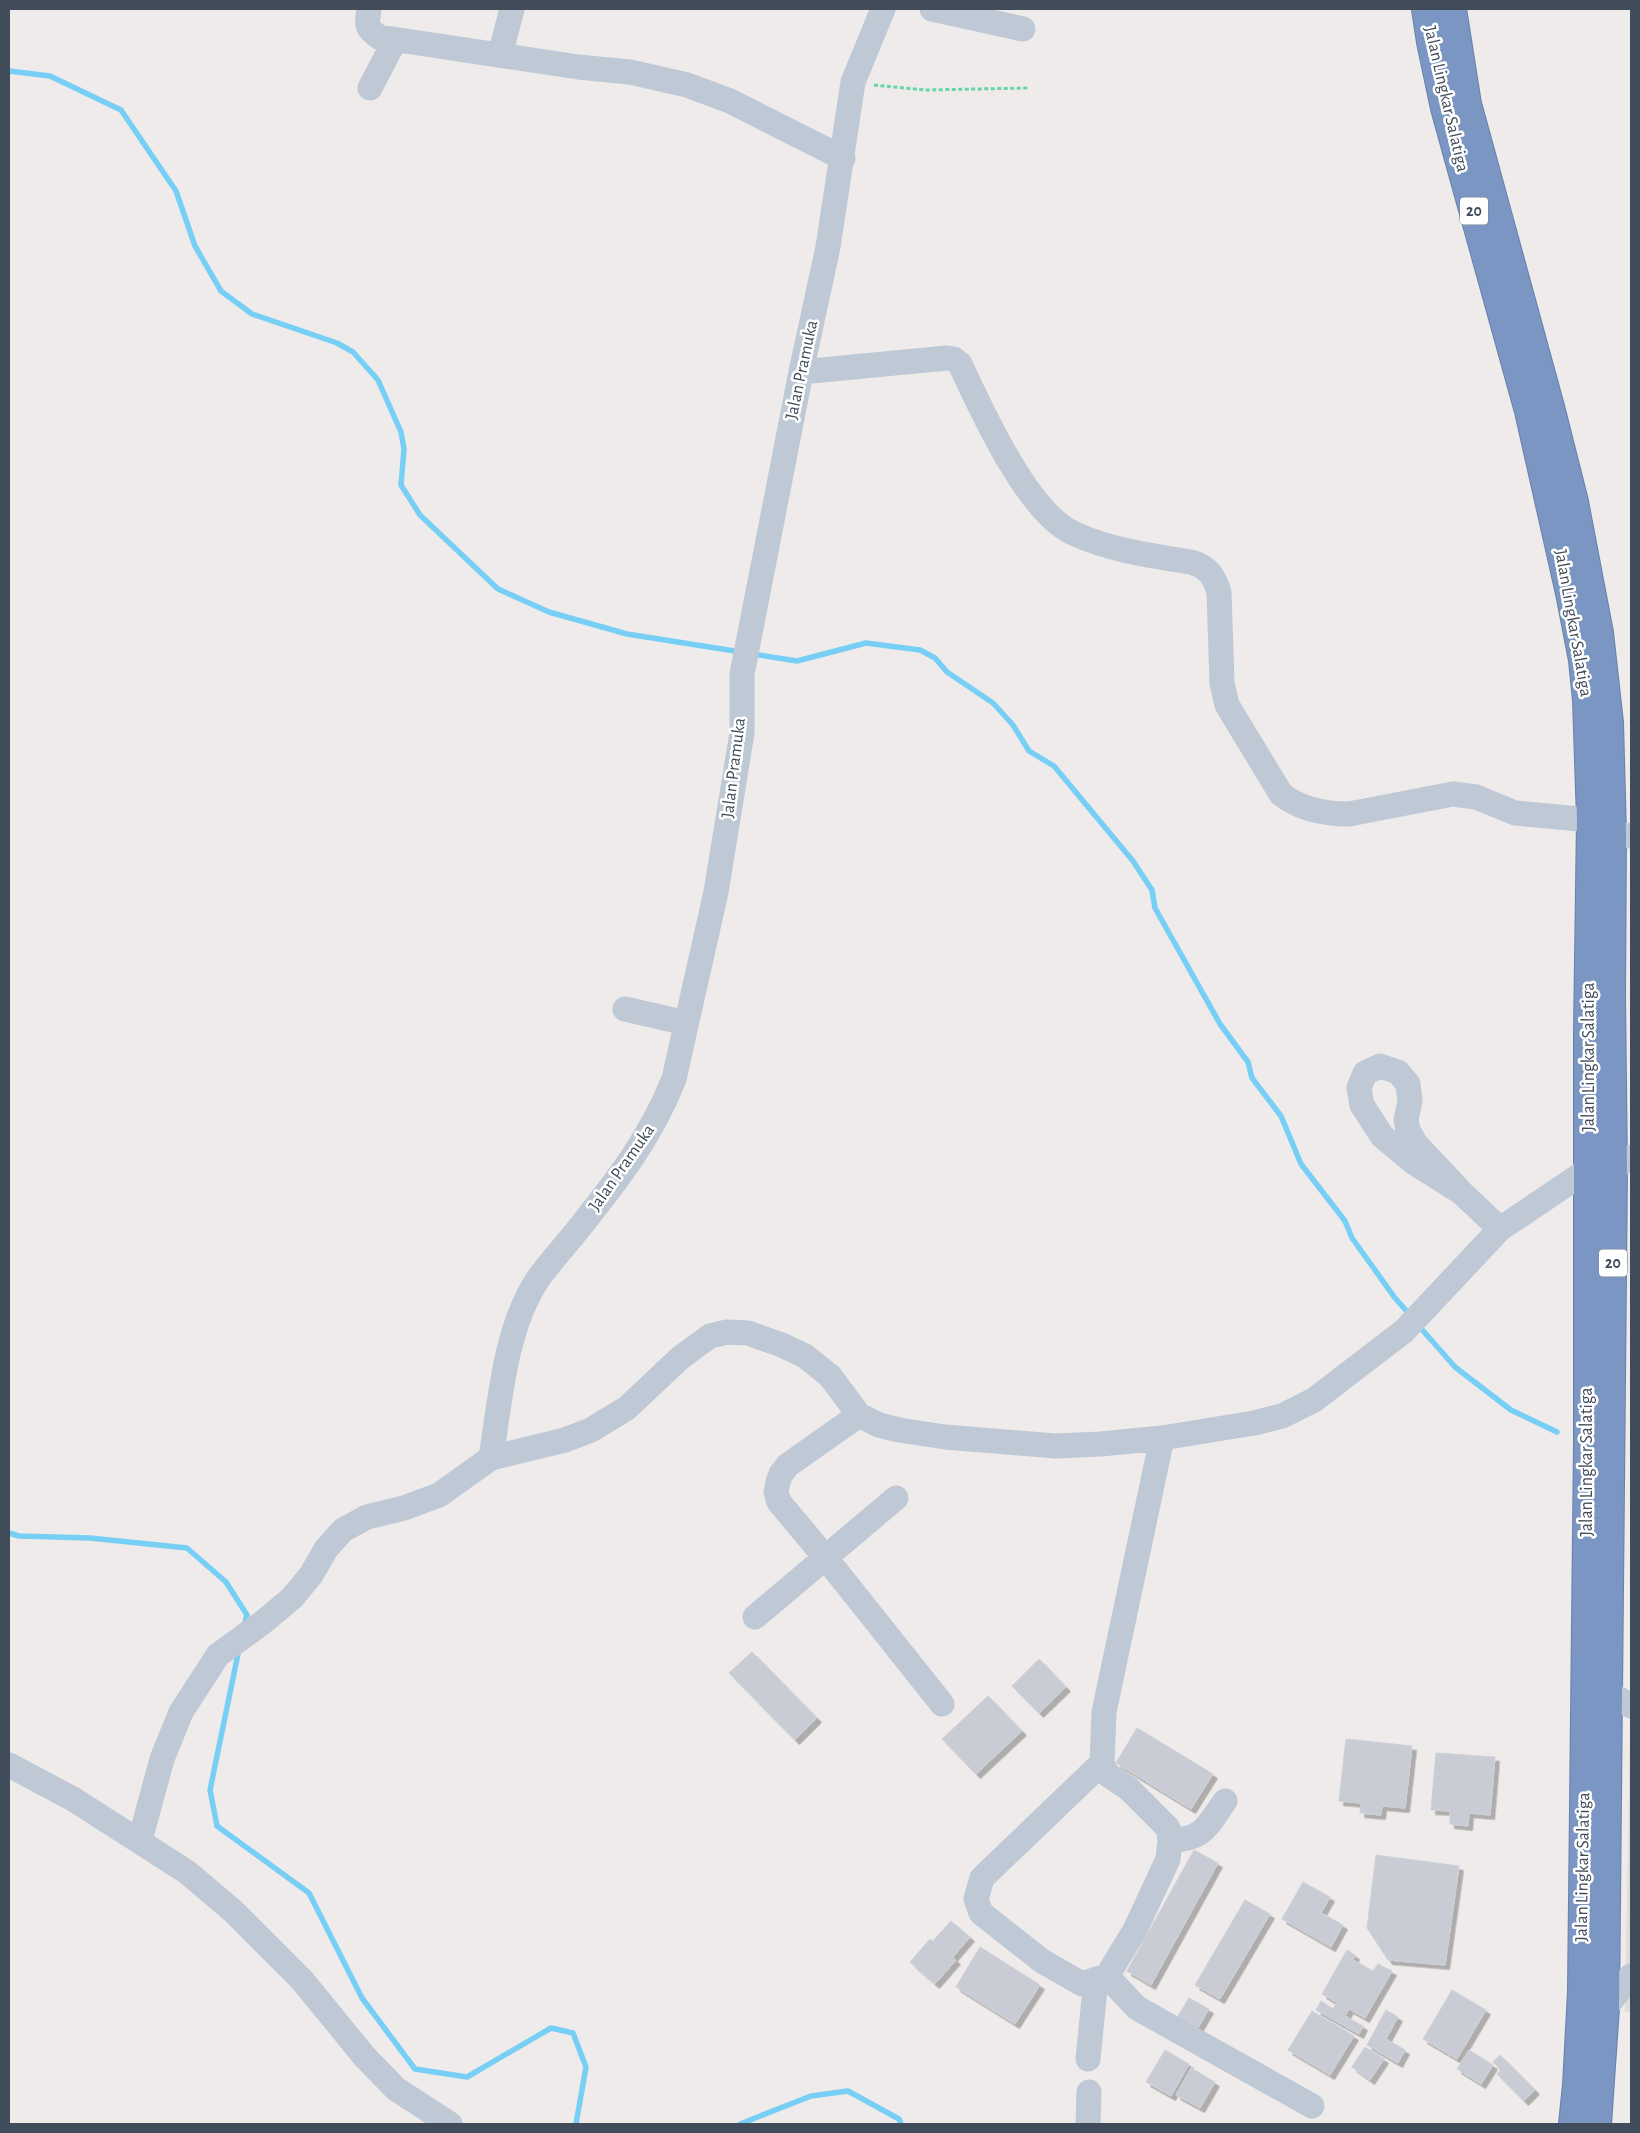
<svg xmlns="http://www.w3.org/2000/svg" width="1640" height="2133" viewBox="0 0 1640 2133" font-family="'Alegreya Sans',sans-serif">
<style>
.education{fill:#e0dcdc}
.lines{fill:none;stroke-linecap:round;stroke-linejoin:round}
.stream{stroke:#78cff6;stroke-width:5.5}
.building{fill:#c9ccd4;stroke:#ced0d8;filter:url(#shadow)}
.highway-casing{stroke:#6781ad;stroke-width:30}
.path{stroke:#66d5aa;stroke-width:3;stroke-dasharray:4 2.5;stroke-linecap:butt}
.minor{stroke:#bfc8d5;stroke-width:25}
.highway{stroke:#7b96c2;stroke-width:28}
.labels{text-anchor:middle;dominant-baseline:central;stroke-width:5;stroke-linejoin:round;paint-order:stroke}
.shield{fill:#fff;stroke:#7a828c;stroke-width:1}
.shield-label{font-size:16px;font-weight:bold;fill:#414c5b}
.street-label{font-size:18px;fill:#414c5b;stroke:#fff}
</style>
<defs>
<filter id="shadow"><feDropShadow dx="4.5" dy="4.5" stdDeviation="0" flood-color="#0004"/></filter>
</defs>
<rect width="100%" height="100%" fill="#eeebea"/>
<path class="education" d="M1631,1674V2012L1625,2011Z"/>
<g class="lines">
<path class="stream" d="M9,71L50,76L121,110L176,191L195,246L221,291L252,314L337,343L353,352L378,380L401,432L404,449L401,485L420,515L498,589L549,612L627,634L741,652
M753,654L797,661L866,643L920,650L935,658L947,672L993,703L1013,725L1029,751L1054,766L1133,861L1152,890L1155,908L1220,1024L1248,1062L1252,1078L1281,1116L1301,1164L1345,1221L1352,1238L1395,1298L1411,1316
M1418,1325L1455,1367L1511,1410L1557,1432
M9,1533L19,1536L90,1538L187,1548L226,1582L247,1615L244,1626
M239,1649L210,1790L217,1826L309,1893L362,1998L415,2069L467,2077L551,2028L573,2033L586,2067L576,2124
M740,2124L811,2096L848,2091L899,2119L901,2124"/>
</g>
<path class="building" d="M752,1652L817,1718L795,1740L729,1673Z
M1039,1659L1066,1687L1039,1713L1012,1686Z
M988,1696L1022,1731L976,1774L942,1739Z
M1137,1728L1213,1774L1191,1809L1116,1763Z
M1346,1739L1412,1746L1405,1808L1382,1806L1381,1815L1360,1813L1361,1803L1339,1801Z
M1436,1753L1495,1757L1490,1815L1469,1813L1468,1826L1450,1824V1811L1431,1810Z
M1194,1850L1218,1863L1151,1985L1127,1971Z
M1376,1855L1459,1866L1445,1965L1388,1960L1367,1928Z
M1303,1882L1330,1897L1321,1913L1343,1925L1331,1947L1282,1919Z
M1245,1900L1270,1914L1220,1999L1195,1985Z
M951,1921L970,1937L952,1958L933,1941Z
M930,1939L956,1960L935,1984L910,1962Z
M980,1947L1040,1985L1015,2024L956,1987Z
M1347,1950L1355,1955L1353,1960L1373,1971L1378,1964L1392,1971L1365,2018L1349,2009L1345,2016L1363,2026L1359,2034L1316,2010L1321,2001L1333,2009L1337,2003L1322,1994Z
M1452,1990L1486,2010L1457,2059L1423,2039Z
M1189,1998L1209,2009L1198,2028L1178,2016Z
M1386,2010L1398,2017L1386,2039L1405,2050L1398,2063L1367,2045Z
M1312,2011L1354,2036L1330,2075L1288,2050Z
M1365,2047L1384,2059L1370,2080L1352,2067Z
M1165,2050L1189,2064L1171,2096L1146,2082Z
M1469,2050L1493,2065L1481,2084L1457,2069Z
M1500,2055L1535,2090L1524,2101L1497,2074L1501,2070L1493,2062Z
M1191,2068L1215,2082L1200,2108L1176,2095Z"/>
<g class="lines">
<defs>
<path id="highway" d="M1426,9L1431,42L1445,108L1529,411L1570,593L1583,660L1587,700L1591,820L1588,1031V1443L1582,1992L1577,2085L1573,2124
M1452,9L1467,104L1550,407L1574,502L1599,633L1609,723L1612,834L1611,996L1613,1169L1605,2008L1597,2124"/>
</defs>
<use href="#highway" class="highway-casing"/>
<path class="path" d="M874,85L925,90L1028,88"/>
<path class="minor" d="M369,9C367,25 365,27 379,37L578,67L630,72L687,85L730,101L843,158
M932,9L1023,29
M500,55L512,9
M370,88L395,40
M801,372L947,358L954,359L960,364C981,409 1027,512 1073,533C1109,550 1152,556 1191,562C1208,567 1214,576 1219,592L1222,683L1227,705L1281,794C1301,810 1325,814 1349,814L1453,794L1476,797L1515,813L1591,820
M1612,834L1631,836
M625,1009L686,1023
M1462,1193L1413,1162L1382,1136L1362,1105L1359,1088L1365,1073L1380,1066L1398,1072L1408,1084L1410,1101L1406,1120L1408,1130L1415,1143L1462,1193L1500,1229
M859,1415L788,1465L781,1474L778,1482L776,1492L779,1502L825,1557L942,1704
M491,1458C500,1401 505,1328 538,1279C549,1263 564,1247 576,1232C616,1182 650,1139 674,1079L716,892L742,733V674L801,372L828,247L853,82L883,9
M755,1617L896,1498
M1609,1693L1631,1706
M1102,1763L982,1878L976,1899L981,1913L1042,1961L1082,1984L1107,1976L1135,1930L1168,1859L1170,1840L1168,1828L1129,1789L1107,1774L1102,1763L1104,1712L1162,1438
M9,1765L73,1799L187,1872L233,1911L302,1980L364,2056L396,2089L450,2124
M140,1840L162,1759L181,1712L218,1655L262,1623L292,1598L311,1575L326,1549L343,1530L367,1517L404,1508L439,1495L491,1458L565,1440L591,1430L627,1408L680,1358L710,1336L727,1332L748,1333L782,1345L805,1356L830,1376L859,1415L879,1425L899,1430L945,1437L1056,1446L1101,1444L1162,1438L1254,1423L1282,1416L1314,1400L1404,1331L1500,1229L1589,1169H1613L1631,1157
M1170,1840C1204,1840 1207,1826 1225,1801
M1107,1976L1137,2008L1312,2106
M1605,2008L1631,1976
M1088,2059L1096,1979
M1088,2124L1089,2092"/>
<use href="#highway" class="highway"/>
</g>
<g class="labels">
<g class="shield">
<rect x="1460" y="197.5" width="28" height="27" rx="4"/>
<rect x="1599" y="1249.5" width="28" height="27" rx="4"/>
</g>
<g class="shield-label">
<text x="1474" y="211">20</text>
<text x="1613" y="1263">20</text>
</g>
<g class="street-label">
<text transform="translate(1446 99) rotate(77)">Jalan Lingkar Salatiga</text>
<text transform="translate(802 370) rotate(-78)">Jalan Pramuka</text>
<text transform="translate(1573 623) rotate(80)">Jalan Lingkar Salatiga</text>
<text transform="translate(734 768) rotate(-83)">Jalan Pramuka</text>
<text transform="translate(1589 1057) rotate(-90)">Jalan Lingkar Salatiga</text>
<text transform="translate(622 1168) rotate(-55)">Jalan Pramuka</text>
<text transform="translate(1587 1462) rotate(-90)">Jalan Lingkar Salatiga</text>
<text transform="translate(1583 1867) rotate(-89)">Jalan Lingkar Salatiga</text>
</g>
</g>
<rect width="1640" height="2133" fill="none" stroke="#414c5b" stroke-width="20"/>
</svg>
